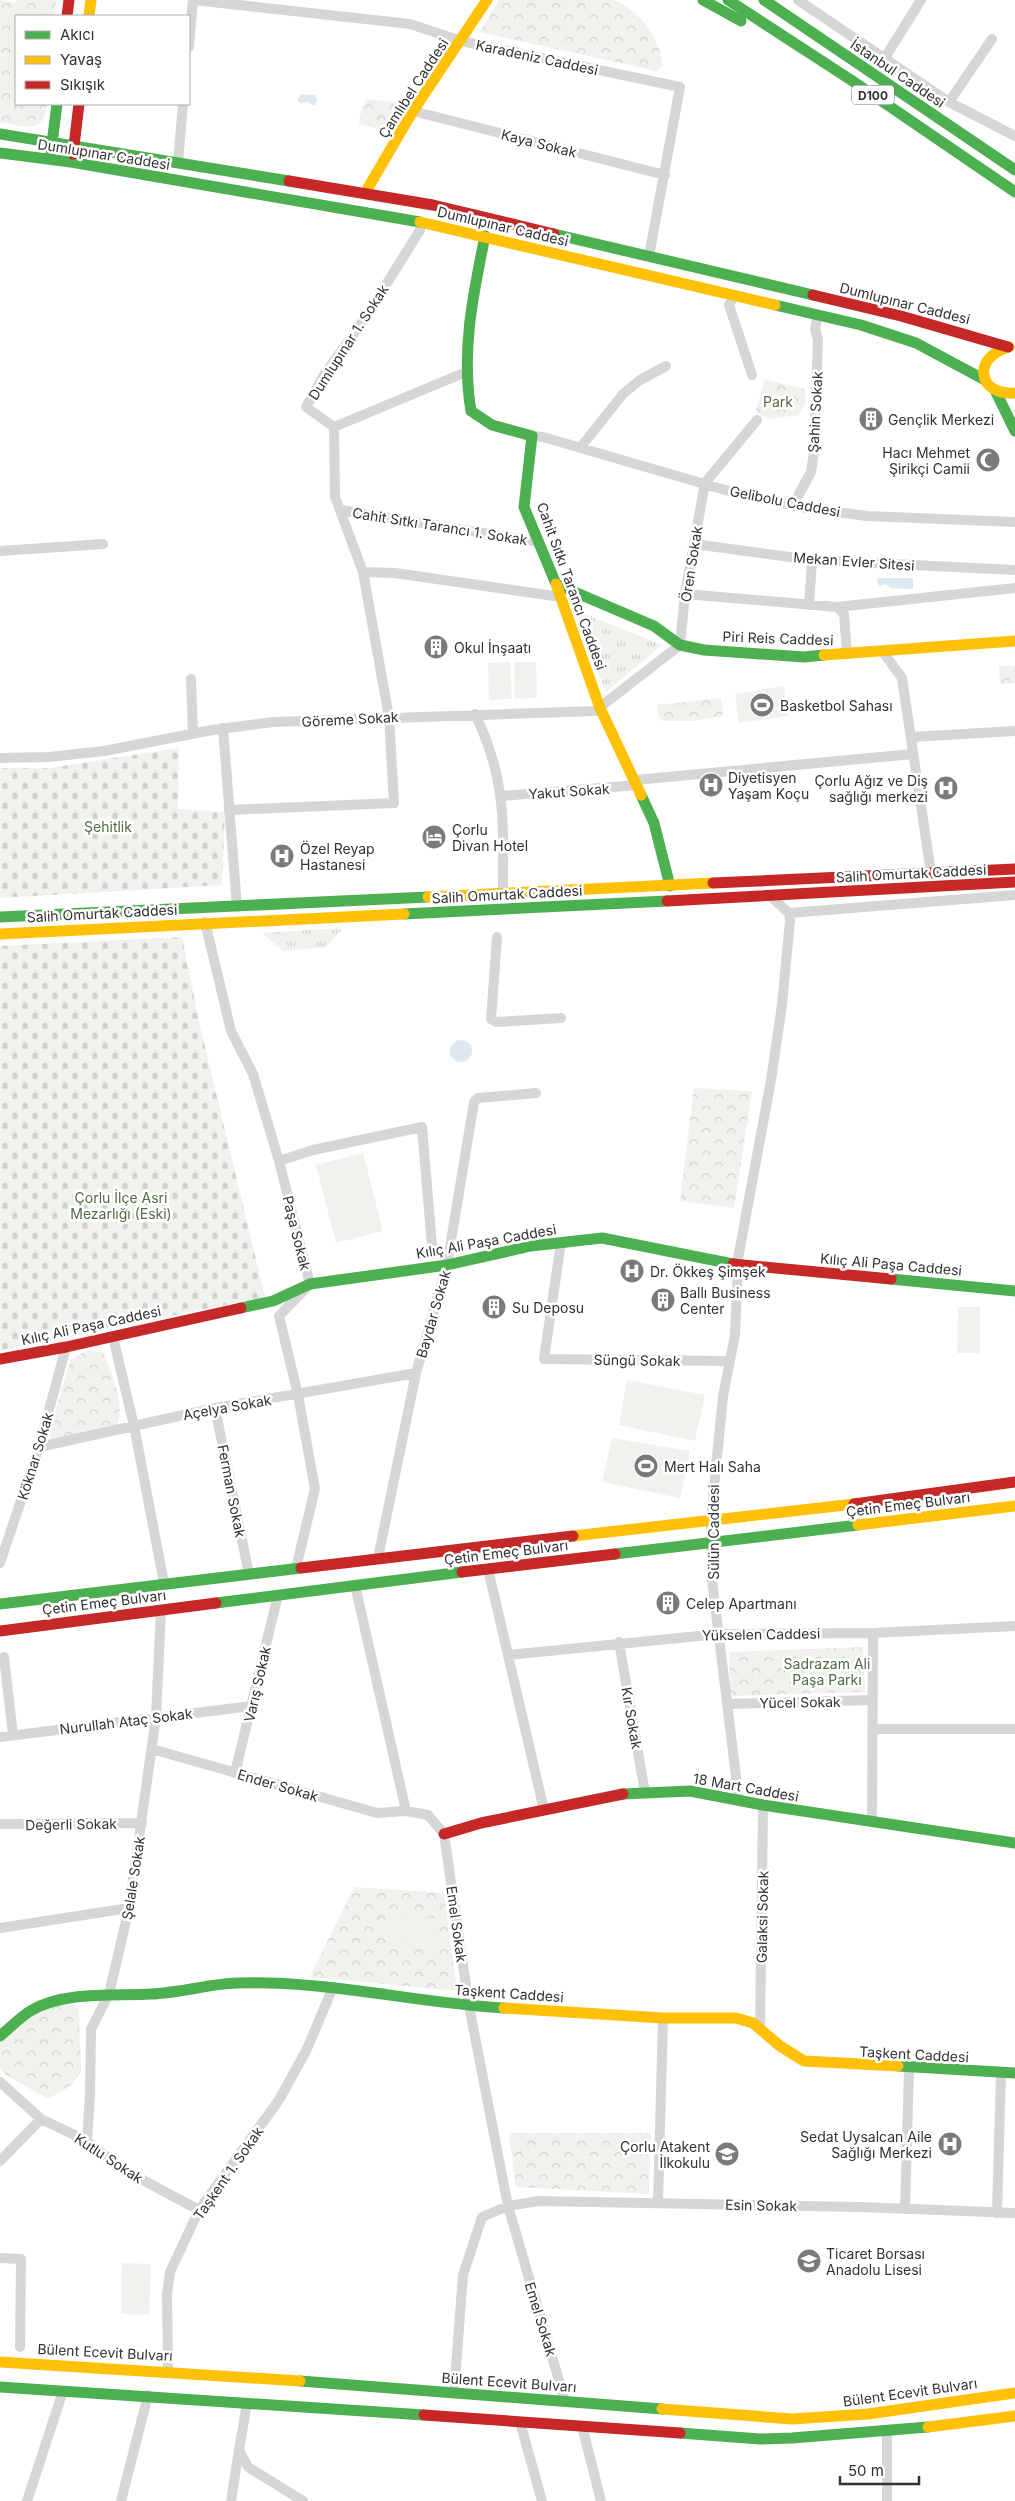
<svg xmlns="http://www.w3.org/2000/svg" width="1015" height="2501" viewBox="0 0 1015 2501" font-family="Inter,sans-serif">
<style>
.grass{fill:url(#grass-tufts)}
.cemetery{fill:url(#cemetery-stones)}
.park{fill:url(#park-crowns)}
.pitch{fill:#f0f3ed}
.water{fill:#dee8f1}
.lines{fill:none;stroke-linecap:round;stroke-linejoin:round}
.street{stroke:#d6d6d6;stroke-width:10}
.fast{stroke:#4caf50;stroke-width:11}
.slow{stroke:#ffc107;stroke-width:11}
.jam{stroke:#c62828;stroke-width:11}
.labels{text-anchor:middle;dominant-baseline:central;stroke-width:5;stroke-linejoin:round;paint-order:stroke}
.shield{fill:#fff;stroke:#707070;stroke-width:1}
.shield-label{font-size:12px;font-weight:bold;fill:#323232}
.street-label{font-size:14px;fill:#323232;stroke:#fff}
.park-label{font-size:14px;fill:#516b42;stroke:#fff}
.poi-label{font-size:14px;fill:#323232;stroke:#fff;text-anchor:start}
</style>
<defs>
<pattern id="grass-tufts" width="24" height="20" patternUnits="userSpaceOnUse" patternTransform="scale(1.25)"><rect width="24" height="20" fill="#f0f3ed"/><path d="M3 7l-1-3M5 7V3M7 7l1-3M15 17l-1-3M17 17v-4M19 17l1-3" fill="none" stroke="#ced1cc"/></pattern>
<pattern id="cemetery-stones" width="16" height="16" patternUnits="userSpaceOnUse" patternTransform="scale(1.25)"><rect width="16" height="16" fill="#f0f3ed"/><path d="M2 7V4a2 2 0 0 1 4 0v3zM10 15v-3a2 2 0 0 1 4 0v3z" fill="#ced1cc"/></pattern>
<pattern id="park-crowns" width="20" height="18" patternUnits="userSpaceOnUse" patternTransform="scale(1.25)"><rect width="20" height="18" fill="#f0f3ed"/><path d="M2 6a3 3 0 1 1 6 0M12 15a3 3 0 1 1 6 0" fill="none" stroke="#ced1cc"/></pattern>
</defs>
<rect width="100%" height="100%" fill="#fff"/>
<path class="grass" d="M575,610L662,645L606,692Z
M343,928L326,947L283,951L262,933Z"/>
<path class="cemetery" d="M179,748L178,809L225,812L222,885L0,898V768H49Z
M182,937L200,1026L265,1297L0,1351V946Z"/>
<path class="park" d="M0,0L15,3L16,0H56L55,16H16V104H47C44,136 24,126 0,122Z
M499,0H615C641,13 659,37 663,65L656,71L480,32Z
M367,99L400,103L382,130L359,124L361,109Z
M765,380L805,389V404L799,415L768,419L755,412Z
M999,666H1015V683L1000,684Z
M721,698L723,714L720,717L692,721H663L658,716L657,705Z
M694,1088L752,1091L734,1208L680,1201Z
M87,1350L104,1353C111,1375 127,1405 116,1427L57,1441L48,1436L70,1361Z
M863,1647L865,1692L730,1696L729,1652Z
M354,1887L444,1893L457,1991L310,1977Z
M76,2004L79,2013L81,2071L73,2084L48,2099L6,2075L0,2068V2042L33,2013L52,2005Z
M509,2133H651L649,2194L516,2187Z"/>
<path class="pitch" d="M510,662L512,699L489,700L488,663Z
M536,662L537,698L515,699L514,662Z
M784,686L788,716L739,723L735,694Z
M363,1153L383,1231L336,1243L316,1165Z
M958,1307H980V1353H957Z
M627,1380L705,1395L695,1441L619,1425Z
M612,1438L690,1451L680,1498L602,1482Z
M389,1914L438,1919L436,1945L387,1940Z
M122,2263L151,2264L149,2315L121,2314Z"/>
<path class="water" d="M301,94L314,95L318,100L314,106L308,102L300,103L297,100Z
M879,578H913V589L890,588L886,584L879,586L877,580Z
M450 1051a11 11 0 1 1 22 0a11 11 0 1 1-22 0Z"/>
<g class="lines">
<path class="street" d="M194,0L410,24L461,41L680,87L649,256
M798,0L949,102L1015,136
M189,47L193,0
M884,59L921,0
M949,102L992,39
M413,111L665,175
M178,163L183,104
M734,295L729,305L752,375
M334,427L466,372
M532,436L543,437L732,492L805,508L867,516L1015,522
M580,448L623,394L640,380L666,366
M793,505L811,472L814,452L818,339L815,329L818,315
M341,510L539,542
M694,544L812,560L1015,570
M0,551L103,544
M363,572L395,573L561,597
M685,594L837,607L844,614L847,654
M809,605L812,560
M837,607L1015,588
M883,652L902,678L931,873
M191,679L193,734
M475,714C507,780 503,823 503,894
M223,728L237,907
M911,737L1015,731
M0,758L49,757L104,751L212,730L274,722L595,711L680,645L685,594L705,483L757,420
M635,780L913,754
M502,796L637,785
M229,810L394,803L389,717L363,572L335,497L334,427L306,407L324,375L366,317L420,230L421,222
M789,913L1015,895
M205,922L231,1031L253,1074L279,1161L310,1284L279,1316L298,1395L315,1489L296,1568
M497,937L491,1019L496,1022L561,1018
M279,1161L313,1150L422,1127L432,1246
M561,1242L544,1359L730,1361
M737,1264L771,1080L782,1005L790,920L789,913L770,896
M738,1265L735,1335L723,1396L711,1519V1572L739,1801
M113,1337L134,1426L164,1583
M215,1408L249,1574
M39,1447L215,1408L416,1373
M378,1558L416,1373L447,1265L474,1102L478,1098L536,1093
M0,1563L39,1447L66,1347
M488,1569L544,1810
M355,1585L406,1811L428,1815L444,1834L469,2006L508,2206L565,2401
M619,1642L645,1793
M508,1655L719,1634L873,1633L1015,1626
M4,1657L13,1735
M728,1704L872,1700
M872,1729H1015
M0,1737L252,1706
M152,1749L377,1813L406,1811
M235,1773L278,1595
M872,1822L873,1633
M0,1824L142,1823
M0,1928L129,1908
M760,2029L763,1805
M0,2082L41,2119L87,2141L122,2169L199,2210
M87,2141L90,2095L91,2029L109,1994L129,1908L156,1717L161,1610
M0,2161L41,2119
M658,2203L663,2018
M905,2209L909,2069
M997,2213L1001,2073
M0,2258L21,2259L20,2347
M168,2371L167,2294L170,2272L199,2210L279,2100L307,2049L333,1987
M454,2393L463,2275L482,2217L508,2206L538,2201L860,2207L1015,2213
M247,2403L239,2450L248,2467L303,2501
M520,2422L542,2501
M582,2426L601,2501
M27,2501L63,2391
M121,2501L148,2395
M231,2501L239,2450
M887,2501V2433"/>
<path class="fast" d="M703,0L741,21
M728,0L851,80L1015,192
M764,0L1015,170
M0,134L289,181
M51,151L57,104
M0,153L71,162L420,222
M554,234L813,295
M485,236C473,295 461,351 471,411L492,425L532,436L524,507L556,584
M775,305L861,325L916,343L985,380
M996,392L1015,431
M556,584L654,626L680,645L704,650L804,657L824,655
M641,795L654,823L670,886
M404,914L667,901
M0,917L428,897
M891,1279L1015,1291
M241,1308L273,1301L310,1284L447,1265L531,1246L602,1238L733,1264
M615,1554L858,1525
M216,1603L462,1572
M0,1604L301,1568
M623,1794L690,1791L763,1805L1015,1843
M0,2036C10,2028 21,2016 32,2010C65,1991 114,1996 151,1994C180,1993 208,1984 237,1983C327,1980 415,2003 504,2008
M898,2066L1015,2073
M300,2381L662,2409
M0,2387L424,2415
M680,2433L760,2439L792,2438L928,2427"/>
<path class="slow" d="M89,16L91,0
M365,193L413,111L487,0
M420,222L775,305
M1009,347C972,357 977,396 1015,393
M556,584L600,708L641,795
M824,655L1015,641
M428,897L713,883
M0,934L404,914
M858,1525L1015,1506
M573,1536L854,1504
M504,2008L663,2018H736L753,2023L780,2046L804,2061L898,2066
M0,2362L300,2381
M662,2409L792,2419L868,2414L1015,2393
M928,2427L1015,2416"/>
<path class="jam" d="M67,16L69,0
M73,154L79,104
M289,181L433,205L554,234
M813,295L901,316L1008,347
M713,883L1015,869
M667,901L1015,882
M733,1264L891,1279
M0,1359L66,1347L241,1308
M854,1504L1015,1482
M301,1568L573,1536
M462,1572L615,1554
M0,1631L216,1603
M444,1834L481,1823L623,1794
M424,2415L680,2433"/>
</g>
<defs>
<symbol id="building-disc" viewBox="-11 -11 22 22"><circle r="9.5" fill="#7a7a7a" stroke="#fff"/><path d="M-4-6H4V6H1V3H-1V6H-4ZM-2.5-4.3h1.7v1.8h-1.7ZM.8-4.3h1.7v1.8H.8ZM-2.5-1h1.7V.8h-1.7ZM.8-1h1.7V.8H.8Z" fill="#fff"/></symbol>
<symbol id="mosque-disc" viewBox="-11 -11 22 22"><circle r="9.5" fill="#7a7a7a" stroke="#fff"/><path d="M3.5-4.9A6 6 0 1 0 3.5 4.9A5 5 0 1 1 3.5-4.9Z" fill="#fff"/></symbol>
<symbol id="stadium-disc" viewBox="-11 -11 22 22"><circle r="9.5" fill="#7a7a7a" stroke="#fff"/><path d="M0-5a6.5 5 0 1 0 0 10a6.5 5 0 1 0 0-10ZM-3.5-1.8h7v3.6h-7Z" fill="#fff"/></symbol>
<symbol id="hospital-disc" viewBox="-11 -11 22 22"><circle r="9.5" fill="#7a7a7a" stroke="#fff"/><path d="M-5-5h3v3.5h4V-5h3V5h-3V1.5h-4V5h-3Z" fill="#fff"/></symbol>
<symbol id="hotel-disc" viewBox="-11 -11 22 22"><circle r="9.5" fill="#7a7a7a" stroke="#fff"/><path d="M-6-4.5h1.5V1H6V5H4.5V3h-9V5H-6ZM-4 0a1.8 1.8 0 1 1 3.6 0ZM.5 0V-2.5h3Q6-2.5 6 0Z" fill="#fff"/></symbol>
<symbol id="school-disc" viewBox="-11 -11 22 22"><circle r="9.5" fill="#7a7a7a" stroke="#fff"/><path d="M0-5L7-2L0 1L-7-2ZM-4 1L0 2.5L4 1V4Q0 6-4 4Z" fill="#fff"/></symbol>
</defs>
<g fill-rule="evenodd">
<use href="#building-disc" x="857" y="405" width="28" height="28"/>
<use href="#mosque-disc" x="974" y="446" width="28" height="28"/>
<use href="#building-disc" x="422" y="633" width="28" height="28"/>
<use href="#stadium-disc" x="748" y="691" width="28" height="28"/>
<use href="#hospital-disc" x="697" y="771" width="28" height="28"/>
<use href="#hospital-disc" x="932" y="774" width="28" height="28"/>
<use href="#hotel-disc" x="420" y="823" width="28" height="28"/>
<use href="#hospital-disc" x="268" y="842" width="28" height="28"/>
<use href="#hospital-disc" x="618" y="1257" width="28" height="28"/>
<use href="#building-disc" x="649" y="1286" width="28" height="28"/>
<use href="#building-disc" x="480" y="1293" width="28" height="28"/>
<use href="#stadium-disc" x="632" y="1452" width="28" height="28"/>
<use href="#building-disc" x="654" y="1589" width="28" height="28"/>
<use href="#hospital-disc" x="936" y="2130" width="28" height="28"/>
<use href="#school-disc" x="713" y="2140" width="28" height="28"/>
<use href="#school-disc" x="795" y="2247" width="28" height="28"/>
</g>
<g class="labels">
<rect class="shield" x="852" y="85.5" width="42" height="19" rx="4"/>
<g class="shield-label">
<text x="873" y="95">D100</text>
</g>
<g class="street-label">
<text transform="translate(537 57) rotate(12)">Karadeniz Caddesi</text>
<text transform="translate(898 73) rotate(34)">İstanbul Caddesi</text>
<text transform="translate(413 88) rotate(-57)">Çamlıbel Caddesi</text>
<text transform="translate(539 143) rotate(14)">Kaya Sokak</text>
<text transform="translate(104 154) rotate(9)">Dumlupınar Caddesi</text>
<text transform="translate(503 226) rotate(13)">Dumlupınar Caddesi</text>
<text transform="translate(905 303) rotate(14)">Dumlupınar Caddesi</text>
<text transform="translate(348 342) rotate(-57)">Dumlupınar 1. Sokak</text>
<text transform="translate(815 412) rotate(-87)">Şahin Sokak</text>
<text transform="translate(785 501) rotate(11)">Gelibolu Caddesi</text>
<text transform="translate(440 526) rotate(9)">Cahit Sıtkı Tarancı 1. Sokak</text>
<text transform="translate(854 561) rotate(4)">Mekan Evler Sitesi</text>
<text transform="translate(691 564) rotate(-81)">Ören Sokak</text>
<text transform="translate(572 586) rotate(70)">Cahit Sıtkı Tarancı Caddesi</text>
<text transform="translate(778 638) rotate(2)">Piri Reis Caddesi</text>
<text transform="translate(350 719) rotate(-3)">Göreme Sokak</text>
<text transform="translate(569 791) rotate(-4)">Yakut Sokak</text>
<text transform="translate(911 873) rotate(-3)">Salih Omurtak Caddesi</text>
<text transform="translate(507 894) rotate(-3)">Salih Omurtak Caddesi</text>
<text transform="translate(102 913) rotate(-3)">Salih Omurtak Caddesi</text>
<text transform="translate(297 1233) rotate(76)">Paşa Sokak</text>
<text transform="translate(486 1241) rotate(-10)">Kılıç Ali Paşa Caddesi</text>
<text transform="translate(891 1264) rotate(5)">Kılıç Ali Paşa Caddesi</text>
<text transform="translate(433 1314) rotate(-74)">Baydar Sokak</text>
<text transform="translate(91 1325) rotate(-12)">Kılıç Ali Paşa Caddesi</text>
<text transform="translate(637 1360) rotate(1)">Süngü Sokak</text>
<text transform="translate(227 1407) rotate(-10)">Açelya Sokak</text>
<text transform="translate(35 1456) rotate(-73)">Köknar Sokak</text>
<text transform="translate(232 1491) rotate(79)">Ferman Sokak</text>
<text transform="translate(908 1504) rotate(-7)">Çetin Emeç Bulvarı</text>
<text transform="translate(713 1532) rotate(-90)">Sülün Caddesi</text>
<text transform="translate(506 1552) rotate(-7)">Çetin Emeç Bulvarı</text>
<text transform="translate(104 1602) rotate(-7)">Çetin Emeç Bulvarı</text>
<text transform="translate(761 1634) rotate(-1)">Yükselen Caddesi</text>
<text transform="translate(257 1684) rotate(-77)">Varış Sokak</text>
<text transform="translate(800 1702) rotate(-1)">Yücel Sokak</text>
<text transform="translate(632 1718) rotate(80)">Kır Sokak</text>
<text transform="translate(126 1721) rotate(-7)">Nurullah Ataç Sokak</text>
<text transform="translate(278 1785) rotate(16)">Ender Sokak</text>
<text transform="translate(746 1787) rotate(10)">18 Mart Caddesi</text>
<text transform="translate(71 1824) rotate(-1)">Değerli Sokak</text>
<text transform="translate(133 1878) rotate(-81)">Şelale Sokak</text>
<text transform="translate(762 1917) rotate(-89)">Galaksi Sokak</text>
<text transform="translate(457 1924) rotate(82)">Emel Sokak</text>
<text transform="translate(509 1993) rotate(4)">Taşkent Caddesi</text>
<text transform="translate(914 2054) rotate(3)">Taşkent Caddesi</text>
<text transform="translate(109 2158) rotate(33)">Kutlu Sokak</text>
<text transform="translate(228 2173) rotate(-55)">Taşkent 1. Sokak</text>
<text transform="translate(761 2205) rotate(1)">Esin Sokak</text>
<text transform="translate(541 2319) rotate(73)">Emel Sokak</text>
<text transform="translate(105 2352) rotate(3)">Bülent Ecevit Bulvarı</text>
<text transform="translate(509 2382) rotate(4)">Bülent Ecevit Bulvarı</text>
<text transform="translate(910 2392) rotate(-8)">Bülent Ecevit Bulvarı</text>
</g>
<g class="park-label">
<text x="778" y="401">Park</text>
<text x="108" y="826">Şehitlik</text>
<text x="121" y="1197">Çorlu İlçe Asri<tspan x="121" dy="16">Mezarlığı (Eski)</tspan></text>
<text x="827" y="1663">Sadrazam Ali<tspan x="827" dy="16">Paşa Parkı</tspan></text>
</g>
<g class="poi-label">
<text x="888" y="419">Gençlik Merkezi</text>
<text x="970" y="452" text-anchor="end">Hacı Mehmet<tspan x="970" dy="16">Şirikçi Camii</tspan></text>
<text x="454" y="647">Okul İnşaatı</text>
<text x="780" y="705">Basketbol Sahası</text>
<text x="728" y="777">Diyetisyen<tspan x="728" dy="16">Yaşam Koçu</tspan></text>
<text x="928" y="780" text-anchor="end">Çorlu Ağız ve Diş<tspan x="928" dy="16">sağlığı merkezi</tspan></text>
<text x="452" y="829">Çorlu<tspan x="452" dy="16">Divan Hotel</tspan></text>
<text x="300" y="848">Özel Reyap<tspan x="300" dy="16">Hastanesi</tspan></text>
<text x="650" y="1271">Dr. Ökkeş Şimşek</text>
<text x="680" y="1292">Ballı Business<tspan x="680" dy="16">Center</tspan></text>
<text x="512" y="1307">Su Deposu</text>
<text x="664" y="1466">Mert Halı Saha</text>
<text x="686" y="1603">Celep Apartmanı</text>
<text x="932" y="2136" text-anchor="end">Sedat Uysalcan Aile<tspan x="932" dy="16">Sağlığı Merkezi</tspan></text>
<text x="710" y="2146" text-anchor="end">Çorlu Atakent<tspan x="710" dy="16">İlkokulu</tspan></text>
<text x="826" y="2253">Ticaret Borsası<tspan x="826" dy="16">Anadolu Lisesi</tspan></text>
</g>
</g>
<rect x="15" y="15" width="175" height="90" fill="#ffffff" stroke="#adadad"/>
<rect x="25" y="31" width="25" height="8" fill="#4caf50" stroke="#adadad"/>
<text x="60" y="40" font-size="15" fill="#323232">Akıcı</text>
<rect x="25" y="56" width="25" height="8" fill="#ffc107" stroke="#adadad"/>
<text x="60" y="65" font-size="15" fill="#323232">Yavaş</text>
<rect x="25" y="81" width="25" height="8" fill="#c62828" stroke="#adadad"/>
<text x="60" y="90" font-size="15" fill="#323232">Sıkışık</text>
<path d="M840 2476v8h79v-8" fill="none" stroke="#323232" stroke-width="2.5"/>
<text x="848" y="2476" font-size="15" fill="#323232" stroke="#ffffff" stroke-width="4" paint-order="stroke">50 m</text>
</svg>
